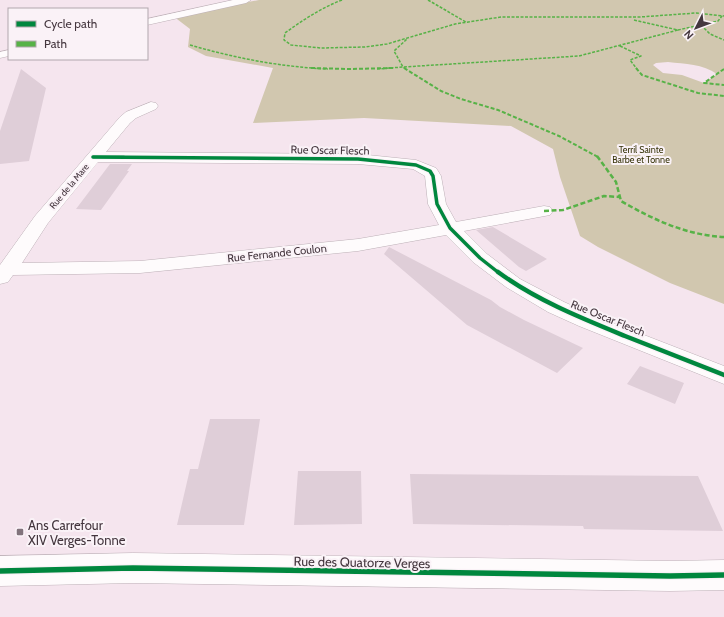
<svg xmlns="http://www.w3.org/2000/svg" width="724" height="617" viewBox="0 0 724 617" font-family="Cabin,sans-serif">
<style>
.forest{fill:#d1c7af;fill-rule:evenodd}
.building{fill:#dfced8}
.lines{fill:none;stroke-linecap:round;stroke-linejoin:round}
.minor-casing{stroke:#bdb0b7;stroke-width:1}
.minor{fill:#fefbfc;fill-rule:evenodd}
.quiet-far2{stroke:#57b247;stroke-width:1.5;stroke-dasharray:3 1.5;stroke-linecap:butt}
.quiet-far1{stroke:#57b247;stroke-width:2;stroke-dasharray:4 2;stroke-linecap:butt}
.quiet{stroke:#57b247;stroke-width:2.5;stroke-dasharray:5 2.5;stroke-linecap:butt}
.cycleway-far3-casing{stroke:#faf2f7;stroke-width:4}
.cycleway-far2-casing{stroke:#faf2f7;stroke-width:5.5}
.cycleway-far1-casing{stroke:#faf2f7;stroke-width:7}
.cycleway-casing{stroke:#faf2f7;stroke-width:8}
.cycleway-far3{stroke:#00873e;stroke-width:2.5}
.cycleway-far2{stroke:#00873e;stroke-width:3.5}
.cycleway-far1{stroke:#00873e;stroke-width:4.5}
.cycleway{stroke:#00873e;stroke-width:5.5}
.poi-dot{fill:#82737c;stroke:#faf2f7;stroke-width:1.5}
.labels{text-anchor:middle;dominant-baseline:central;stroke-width:4;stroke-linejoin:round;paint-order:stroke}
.far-park-label{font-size:9px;fill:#363308;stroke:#faf2f7}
.far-street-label{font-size:9px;fill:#44363e;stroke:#faf2f7}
.street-label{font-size:11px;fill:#44363e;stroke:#faf2f7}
.near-poi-label{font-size:13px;fill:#44363e;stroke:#faf2f7;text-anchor:start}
.near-street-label{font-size:13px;fill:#44363e;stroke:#faf2f7}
</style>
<rect width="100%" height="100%" fill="#f5e5ee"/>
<path class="forest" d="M259,0H724V304L670,283L598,247L580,236L560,177L553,149L511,126L364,118L253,123L273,68L206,56L188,47L190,29L173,16ZM668,62C685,64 703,64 717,74L704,83L682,75L663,73L653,65L656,63Z"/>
<path class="building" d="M21,69L46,88L29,161L0,164V131Z
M110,164H132L127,171H129L101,210L76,209Z
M493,227L547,259L526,271L519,267L476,230Z
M389,247L491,300L500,307L524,320L583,348L557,373L467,325L384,254Z
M640,366L684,383L675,404L627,384Z
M210,419H260L244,525H177L190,469H198Z
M298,471H361L362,524L294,525Z
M410,474L698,476L723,531L584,529L583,526L413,524Z"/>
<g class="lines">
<defs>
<path id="minor" d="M233,0H251L246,3L147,25V19Z
M9,50V56L0,58V52Z
M151,102L156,103L158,106L156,109L136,118L130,123L106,152L358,154L416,160L436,168L438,171L441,176L446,204L456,222L544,206L550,207L553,211L550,215L464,231L487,254L520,279L564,302L595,316L724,366V384L579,326L548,312L506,287L473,262L446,235L358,251L140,273L13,275L8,282L0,284V265L35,216L120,117L126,112ZM98,162L358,164L413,169L425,176L428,204L439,225L358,239L140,261L22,263L48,223Z
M133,553L670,561L724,560V590L670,591L133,583L0,586V556Z"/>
</defs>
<use href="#minor" class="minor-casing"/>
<use href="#minor" class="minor"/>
<path class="quiet-far2" d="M342,0C321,8 303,20 285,33L284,40L291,45L321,48L365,47L387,44L455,24L501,17H640L696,13L724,16
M428,0L466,22
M634,20L678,30L718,21L722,16
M701,25L710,34L724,40
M190,45C235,58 281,67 328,69
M620,46L641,56L630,60L637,69
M377,69L403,67L394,51L407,39
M406,69L403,67L579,56L678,30"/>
<path class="quiet-far1" d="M311,68L349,69L393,68
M404,68L441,91L461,99L498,110L559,136L598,157
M636,68L642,75L698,93L724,96
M724,69L704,83L724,85"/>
<path class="quiet" d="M597,156L616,182L621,201C654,220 686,235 724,237
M544,211L563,210L604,196L620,197"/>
<defs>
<path id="cycleway-far3" d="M93,157H124"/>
<path id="cycleway-far2" d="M93,157L358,159L416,165L430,171L433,176L437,204L450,228L480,258L499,273"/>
<path id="cycleway-far1" d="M498,272C536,300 581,318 625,336C658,349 691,362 724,375"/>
<path id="cycleway" d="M0,571L133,568L670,576L724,575"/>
</defs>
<use href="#cycleway-far3" class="cycleway-far3-casing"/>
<use href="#cycleway-far2" class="cycleway-far2-casing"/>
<use href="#cycleway-far1" class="cycleway-far1-casing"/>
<use href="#cycleway" class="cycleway-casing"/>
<use href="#cycleway-far3" class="cycleway-far3"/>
<use href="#cycleway-far2" class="cycleway-far2"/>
<use href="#cycleway-far1" class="cycleway-far1"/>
<use href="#cycleway" class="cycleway"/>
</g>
<rect class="poi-dot" x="16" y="528" width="8" height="8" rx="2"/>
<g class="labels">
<g class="far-park-label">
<text x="641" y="149">Terril Sainte<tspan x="641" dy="10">Barbe et Tonne</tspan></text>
</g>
<g class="far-street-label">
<text transform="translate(69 186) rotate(-50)">Rue de la Mare</text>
</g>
<g class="street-label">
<text transform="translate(330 150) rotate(1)">Rue Oscar Flesch</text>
<text transform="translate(277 253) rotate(-6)">Rue Fernande Coulon</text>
<text transform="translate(608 318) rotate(22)">Rue Oscar Flesch</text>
</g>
<g class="near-poi-label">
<text x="28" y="525">Ans Carrefour<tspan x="28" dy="15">XIV Verges-Tonne</tspan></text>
</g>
<g class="near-street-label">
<text transform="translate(362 562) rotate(1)">Rue des Quatorze Verges</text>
</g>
</g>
<rect x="8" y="8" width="140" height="52" fill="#faf2f7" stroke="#b1a7ad"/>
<rect x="16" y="21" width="20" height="6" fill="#00873e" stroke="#b1a7ad"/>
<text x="44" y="28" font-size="12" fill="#44363e">Cycle path</text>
<rect x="16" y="41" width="20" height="6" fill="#57b247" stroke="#b1a7ad"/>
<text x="44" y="48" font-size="12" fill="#44363e">Path</text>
<g transform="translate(696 28) rotate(228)" stroke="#faf2f7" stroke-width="3" paint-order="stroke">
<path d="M0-3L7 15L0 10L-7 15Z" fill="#44363e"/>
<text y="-6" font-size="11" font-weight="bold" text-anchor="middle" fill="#44363e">N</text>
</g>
</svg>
